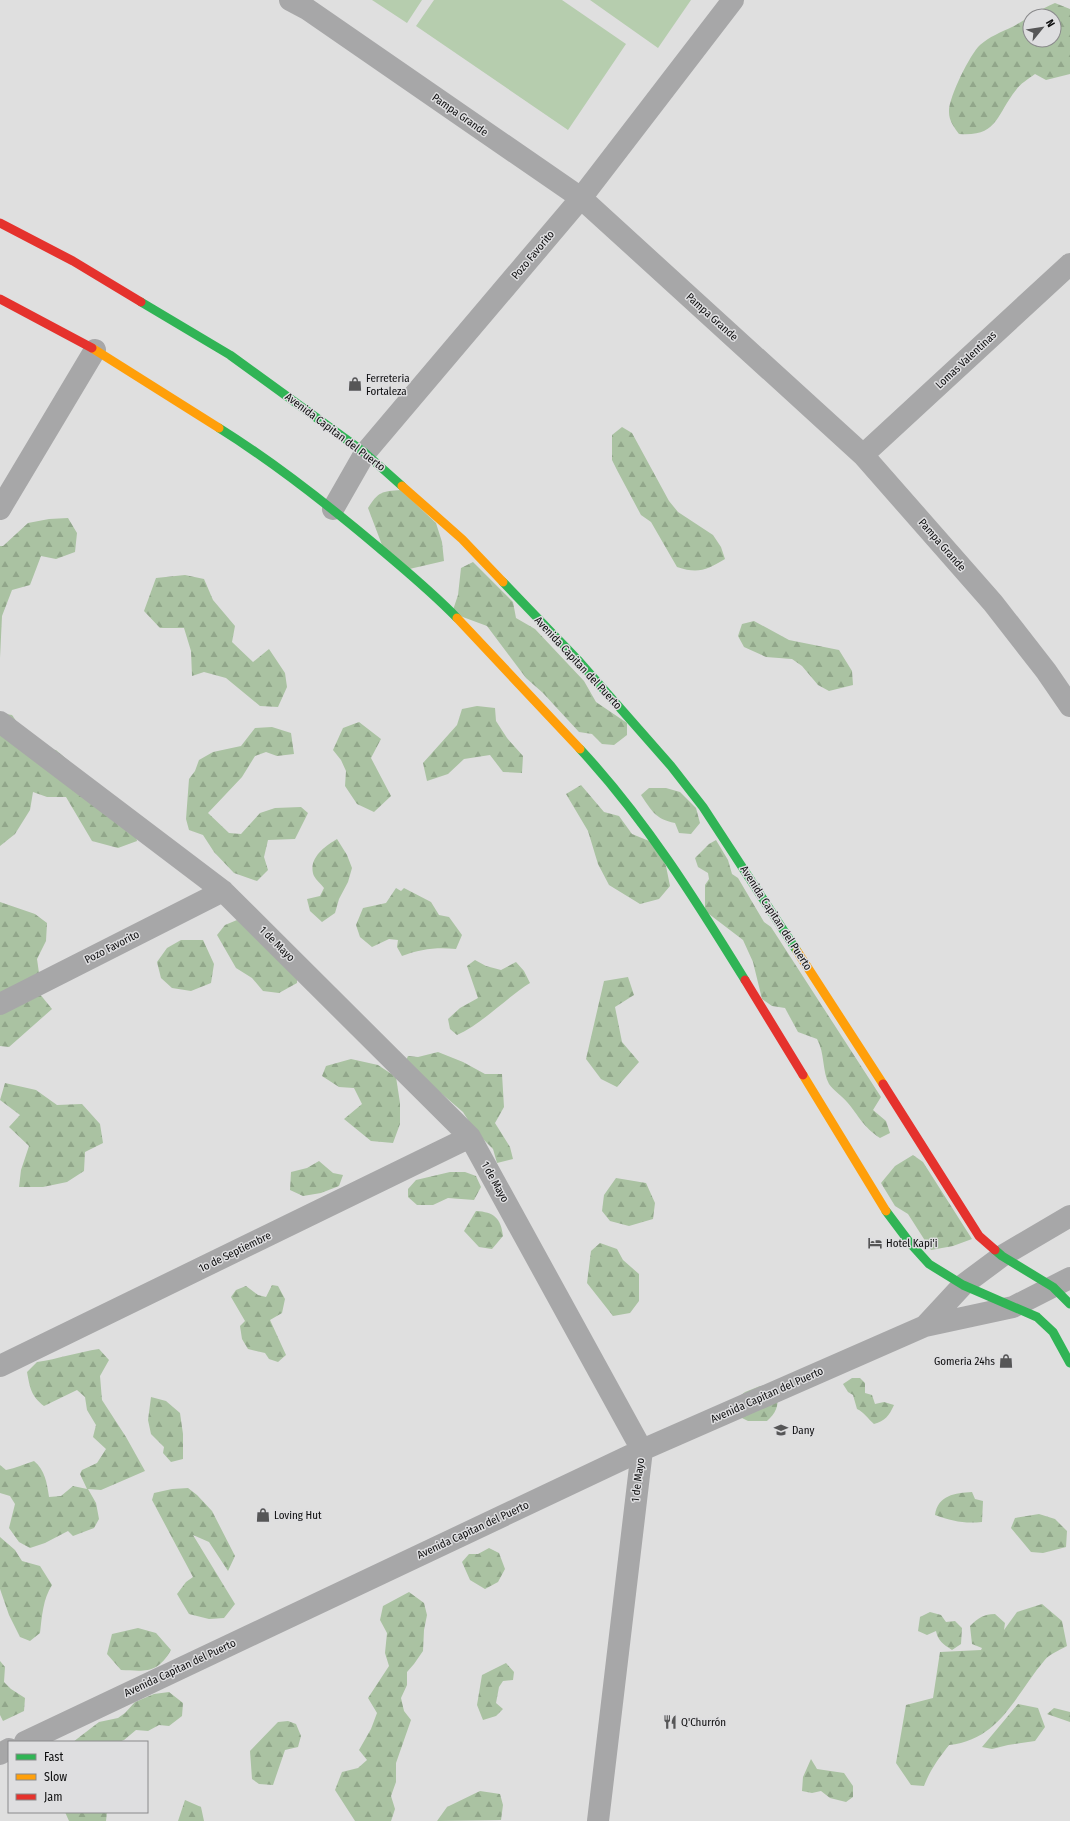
<svg xmlns="http://www.w3.org/2000/svg" width="1070" height="1821" viewBox="0 0 1070 1821" font-family="'Fira Sans Condensed',sans-serif">
<style>
.forest{fill:url(#forest-firs);fill-rule:evenodd}
.park{fill:#b6cdae}
.lines{fill:none;stroke-linecap:round;stroke-linejoin:round}
.street{stroke:#a7a7a8;stroke-width:22}
.fast{stroke:#30b455;stroke-width:9}
.slow{stroke:#ff9f0a;stroke-width:9}
.jam{stroke:#e5322d;stroke-width:9}
.labels{text-anchor:middle;dominant-baseline:central;stroke-width:3;stroke-linejoin:round;paint-order:stroke}
.street-label{font-size:11px;fill:#0d0d0e;stroke:#dedee0}
.poi-label{font-size:11px;fill:#0d0d0e;stroke:#dedee0;text-anchor:start}
</style>
<defs>
<pattern id="forest-firs" width="22" height="20" patternUnits="userSpaceOnUse"><rect width="22" height="20" fill="#aac2a2"/><path d="M5 1l3.5 6h-7zM16 11l3.5 6h-7z" fill="#91a68a"/></pattern>
</defs>
<rect width="100%" height="100%" fill="#dfdfdf"/>
<path class="forest" d="M1055,3L1070,9V74L1046,80L1035,74C1028,79 1020,84 1016,90C996,115 998,137 959,134C954,127 949,121 949,112C948,99 970,54 980,45C989,37 1001,32 1012,27C1027,19 1040,9 1055,3ZM1030,16H1054V40H1030Z
M622,427L632,433L669,501L678,512L713,535L721,547L725,559C707,570 698,574 677,567L651,522L641,515L618,472L612,460V435Z
M401,490L436,523L442,542L444,561L405,570L385,553L368,508C378,492 382,491 401,490Z
M68,518L77,533L75,552L56,559L41,556L30,585L12,590L2,616L0,658V546H3L28,523L49,519Z
M473,562L513,602L516,618L535,629L584,681L596,702L627,723V735L614,745L602,744L592,734L579,732L543,693L526,678L487,626L452,613L458,595L461,568Z
M185,575L204,579L213,600L235,626L232,642L253,662L269,649L285,673L287,687L278,707L260,706L226,678L204,672L192,676L191,651L184,628H160L144,611L156,578Z
M754,621L789,640L839,650L852,671L853,685L829,691L818,685L802,666L792,659L766,657L744,647L738,636L742,624Z
M477,706L495,708L496,721L507,738L523,756L522,773L503,772L490,755L464,759L448,774L427,781L423,763L457,725L462,709Z
M0,713L12,715L35,748L56,750L84,774L133,822L137,841L118,848L92,841L66,797H47L33,792L30,810L15,834L0,846Z
M359,722L381,739L371,758L391,796L374,812L357,804L345,786L346,771L341,760L333,750L343,728Z
M272,727L291,733L294,754L277,756L266,752L255,756L242,777L208,813L229,833L241,834L260,813L275,808L301,807L308,813L295,839L268,840L264,857L268,870L257,881L234,873L214,852L203,835L189,830L186,819L189,779L195,771L199,760L213,752L241,746L255,728Z
M581,785L604,812L619,816L632,834L654,843L666,866L670,886L659,899L640,904L609,885L598,864L588,831L566,794Z
M649,788H666L680,792L696,808L700,823L691,834L679,833L675,823C655,819 652,811 641,795Z
M337,839L347,855L352,868L348,882L339,899L335,913L322,922L310,911L307,899L320,896L324,888C321,884 316,880 314,876C307,859 325,846 337,839Z
M716,840L728,860L732,874L738,878L764,922L771,927L881,1097L873,1110L886,1121L890,1133L880,1138C863,1127 859,1116 847,1102C842,1096 833,1090 829,1084C822,1071 825,1053 817,1039L798,1032L785,1008L772,1006L762,999L753,962L743,940L705,911V885L709,879L708,873L698,867L695,858L709,844Z
M396,888L401,891L404,888L431,902L439,915L449,917L462,935L456,949C437,947 420,949 402,956L397,947L398,940L389,939L372,947L360,937L356,925L363,908L386,903Z
M0,902L35,914L47,923L46,941L37,959L39,973V993L52,1009L9,1047L0,1046Z
M237,920L298,965L297,983L279,993L263,991L252,978L236,968L217,935L225,925Z
M181,940H203L214,964L211,983L191,991L172,988L161,978L157,962L167,948Z
M475,960L486,966L501,970L516,962L524,971L530,983C506,998 482,1024 457,1035L450,1029L448,1019L460,1008L478,998L467,966Z
M628,977L634,995L615,1007L622,1042L639,1062L617,1087L601,1079L586,1059L604,981Z
M438,1052L463,1062L485,1074H502L504,1107L495,1123L510,1147L513,1159L497,1163L493,1149L475,1131L463,1112L442,1094L402,1069L408,1056L418,1057Z
M351,1059L378,1065L396,1077L400,1103V1124L393,1143L371,1141L344,1119L362,1104L354,1088L339,1087L322,1076L326,1066Z
M5,1083L36,1090L57,1105L82,1104L100,1124L103,1143L85,1152L84,1171L67,1182L43,1187H19L21,1170L29,1146L9,1127L20,1115L0,1100Z
M913,1155L923,1162L972,1239L953,1246L931,1250L908,1214L895,1206L881,1183L895,1166Z
M319,1161L333,1173L343,1175L339,1186L321,1193L303,1196L290,1190L291,1172L307,1168Z
M450,1172H465L476,1176L481,1187L474,1200L448,1198L433,1205H417L408,1197V1189L416,1180Z
M616,1178L646,1183L655,1203L653,1219L629,1226L610,1221L602,1211L604,1195Z
M476,1211C494,1212 501,1218 503,1236L492,1249L479,1247L464,1231Z
M600,1243L617,1249L623,1260L639,1274V1301L630,1313L613,1316L587,1283L591,1251Z
M272,1285L278,1286L285,1299L282,1313L270,1320L286,1355L278,1362L269,1359L265,1353L248,1349L242,1339L240,1326L245,1321L231,1297L236,1290L246,1286L258,1295L266,1297Z
M99,1349L109,1360L100,1376L102,1400L126,1437L145,1471L101,1490L88,1489L96,1503L99,1519L94,1528L73,1536L68,1531L45,1543L30,1548L19,1542L9,1528L15,1504L10,1496L0,1493V1465L6,1470C16,1468 24,1464 34,1461C45,1470 47,1483 49,1497L61,1496L73,1486L87,1489L80,1474L82,1470L97,1463L106,1449L93,1437L96,1425L87,1410L85,1397L77,1390L44,1406C31,1396 30,1388 27,1372L37,1362C58,1359 78,1352 99,1349Z
M852,1378H860L865,1383V1393L872,1395L875,1404L884,1402L894,1405C889,1416 885,1421 874,1424C868,1419 864,1412 857,1409L853,1395L848,1392L843,1384Z
M760,1386L768,1387L778,1395C778,1407 776,1413 767,1421H748L742,1418L740,1396L745,1392Z
M151,1397L166,1401L180,1413L183,1434V1459L171,1462L163,1453L164,1447L151,1434L148,1420Z
M188,1488L197,1495L212,1511L235,1556L228,1571L209,1542L193,1535L235,1604L224,1618L209,1619L189,1614L177,1594L186,1582L193,1577L152,1500L154,1493L172,1489Z
M972,1492L975,1499L983,1501L982,1522C964,1524 952,1521 935,1515C938,1495 955,1493 972,1492Z
M1039,1514L1055,1519L1067,1531L1066,1547L1043,1553L1031,1552L1011,1528L1015,1518Z
M0,1537L15,1550L22,1561L40,1566L52,1585C43,1599 42,1616 40,1633L30,1641L20,1637L9,1615L0,1589Z
M489,1548L499,1553L505,1569L498,1582L485,1589L470,1580L462,1562L469,1554H478Z
M409,1592L424,1603L427,1615L424,1630L423,1651L414,1664L407,1672V1685L401,1698L404,1711L411,1720L396,1763V1782L391,1796L395,1809L391,1821H355L335,1790L342,1772L358,1768L367,1760L359,1750L371,1729L377,1713L368,1698L389,1666L385,1653L387,1633L380,1620L383,1606Z
M1042,1604L1062,1621L1067,1646C1060,1650 1049,1654 1044,1661C1015,1695 1000,1740 949,1745C939,1758 930,1770 924,1786L911,1785L896,1763L906,1705L933,1698L940,1652L981,1650L982,1648L972,1644L970,1626C978,1618 984,1614 995,1614L1005,1623L1004,1630L1017,1612Z
M930,1612L941,1615L946,1622L955,1621L962,1628L961,1644L952,1650C943,1644 938,1641 936,1631L927,1635L918,1631L920,1617Z
M138,1628L156,1633L171,1650C157,1674 146,1671 121,1670L107,1654L112,1634Z
M0,1661L5,1667L4,1682L11,1689L25,1698L24,1711L3,1721L0,1715Z
M506,1663L514,1672L513,1680L503,1681L499,1687L496,1703L503,1709L496,1716L483,1720L477,1705L482,1675Z
M169,1692L183,1703L182,1716L169,1726L159,1725L148,1731L136,1730L124,1740L119,1742H73L99,1722L118,1718L125,1713L135,1702L154,1694Z
M1018,1704L1038,1708L1045,1727L1035,1741L1008,1745L992,1749L982,1747Z
M1054,1708L1070,1712V1722L1047,1714Z
M288,1721L296,1724L301,1736L298,1747L285,1750L273,1785L259,1784L252,1779L250,1751L278,1722Z
M811,1759L817,1769L844,1773L853,1786V1797L846,1802L830,1798L821,1791L812,1793L802,1791L803,1777Z
M480,1791L500,1794L503,1805L501,1820L437,1821L447,1807Z
M185,1800L201,1807L204,1821H178Z
M65,1812H107L106,1821H69Z"/>
<path class="park" d="M372,0H422L407,23Z
M434,0H562L626,44L568,130L416,26Z
M590,0H691L658,48Z"/>
<g class="lines">
<path class="street" d="M290,0L307,9L581,198L863,455L993,603L1046,671L1070,706
M863,455L1070,264
M0,509L95,350
M333,509L365,453L581,198L733,0
M0,722L223,891L470,1137L642,1450L598,1821
M0,1004L223,891
M925,1326L963,1285L1002,1256L1070,1216
M0,1366L470,1137
M25,1742L642,1450L925,1326L1013,1307L1070,1278
M0,1754L9,1749"/>
<path class="fast" d="M141,302L230,355L365,453L402,486
M219,428C275,463 327,504 378,547C405,570 432,592 457,618
M503,582L577,659L671,766L703,807L797,951
M580,749C645,819 695,899 745,980
M886,1211L910,1243L929,1264L963,1285L1037,1317L1053,1332L1070,1363
M995,1250L1002,1256L1053,1287L1070,1304"/>
<path class="slow" d="M92,348L219,428
M402,486L462,539L503,582
M457,618L580,749
M797,951L883,1084
M803,1075L886,1211"/>
<path class="jam" d="M0,223L73,261L141,302
M0,299L92,348
M745,980L803,1075
M883,1084L979,1236L995,1250"/>
</g>
<defs>
<symbol id="shop-bare" viewBox="-9 -9 18 18"><path d="M-5-2.5h2.3a2.7 3.5 0 0 1 5.4 0H5L5.5 6h-11ZM-1.5-2.5h3a1.5 2.3 0 0 0-3 0Z" fill="#565657" stroke="#dedee0" stroke-width="2.5" paint-order="stroke"/></symbol>
<symbol id="hotel-bare" viewBox="-9 -9 18 18"><path d="M-6-4.5h1.5V1H6V5H4.5V3h-9V5H-6ZM-4 0a1.8 1.8 0 1 1 3.6 0ZM.5 0V-2.5h3Q6-2.5 6 0Z" fill="#565657" stroke="#dedee0" stroke-width="2.5" paint-order="stroke"/></symbol>
<symbol id="school-bare" viewBox="-9 -9 18 18"><path d="M0-5L7-2L0 1L-7-2ZM-4 1L0 2.5L4 1V4Q0 6-4 4Z" fill="#565657" stroke="#dedee0" stroke-width="2.5" paint-order="stroke"/></symbol>
<symbol id="restaurant-bare" viewBox="-9 -9 18 18"><path d="M-5-6h1v4h1v-4h1v4h1v-4h1v5L-1.5 .5V6h-2V.5L-5-1ZM5-6V6H3V1.5H1.5Q1.5-4 5-6Z" fill="#565657" stroke="#dedee0" stroke-width="2.5" paint-order="stroke"/></symbol>
</defs>
<g fill-rule="evenodd">
<use href="#shop-bare" x="345" y="374" width="20" height="20"/>
<use href="#hotel-bare" x="865" y="1233" width="20" height="20"/>
<use href="#shop-bare" x="996" y="1351" width="20" height="20"/>
<use href="#school-bare" x="771" y="1420" width="20" height="20"/>
<use href="#shop-bare" x="253" y="1505" width="20" height="20"/>
<use href="#restaurant-bare" x="660" y="1712" width="20" height="20"/>
</g>
<g class="labels">
<g class="street-label">
<text transform="translate(460 115) rotate(35)">Pampa Grande</text>
<text transform="translate(533 255) rotate(-50)">Pozo Favorito</text>
<text transform="translate(712 317) rotate(42)">Pampa Grande</text>
<text transform="translate(966 360) rotate(-43)">Lomas Valentinas</text>
<text transform="translate(335 432) rotate(37)">Avenida Capitan del Puerto</text>
<text transform="translate(942 545) rotate(49)">Pampa Grande</text>
<text transform="translate(578 663) rotate(47)">Avenida Capitan del Puerto</text>
<text transform="translate(776 918) rotate(57)">Avenida Capitan del Puerto</text>
<text transform="translate(277 944) rotate(45)">1 de Mayo</text>
<text transform="translate(112 947) rotate(-27)">Pozo Favorito</text>
<text transform="translate(495 1182) rotate(61)">1 de Mayo</text>
<text transform="translate(235 1252) rotate(-26)">1o de Septiembre</text>
<text transform="translate(767 1395) rotate(-24)">Avenida Capitan del Puerto</text>
<text transform="translate(638 1480) rotate(-83)">1 de Mayo</text>
<text transform="translate(473 1530) rotate(-25)">Avenida Capitan del Puerto</text>
<text transform="translate(180 1668) rotate(-25)">Avenida Capitan del Puerto</text>
</g>
<g class="poi-label">
<text x="366" y="378">Ferreteria<tspan x="366" dy="13">Fortaleza</tspan></text>
<text x="886" y="1243">Hotel Kapi'i</text>
<text x="995" y="1361" text-anchor="end">Gomeria 24hs</text>
<text x="792" y="1430">Dany</text>
<text x="274" y="1515">Loving Hut</text>
<text x="681" y="1722">Q'Churrón</text>
</g>
</g>
<rect x="8" y="1741" width="140" height="72" fill="#dedee0" stroke="#8a8a8c"/>
<rect x="16" y="1754" width="20" height="6" fill="#30b455" stroke="#8a8a8c"/>
<text x="44" y="1761" font-size="12" fill="#0d0d0e">Fast</text>
<rect x="16" y="1774" width="20" height="6" fill="#ff9f0a" stroke="#8a8a8c"/>
<text x="44" y="1781" font-size="12" fill="#0d0d0e">Slow</text>
<rect x="16" y="1794" width="20" height="6" fill="#e5322d" stroke="#8a8a8c"/>
<text x="44" y="1801" font-size="12" fill="#0d0d0e">Jam</text>
<g transform="translate(1042 28) rotate(60)"><circle r="19" fill="#dedee0" stroke="#8a8a8c"/>
<path d="M0-3L7 15L0 10L-7 15Z" fill="#565657"/>
<text y="-6" font-size="11" font-weight="bold" text-anchor="middle" fill="#0d0d0e">N</text>
</g>
</svg>
